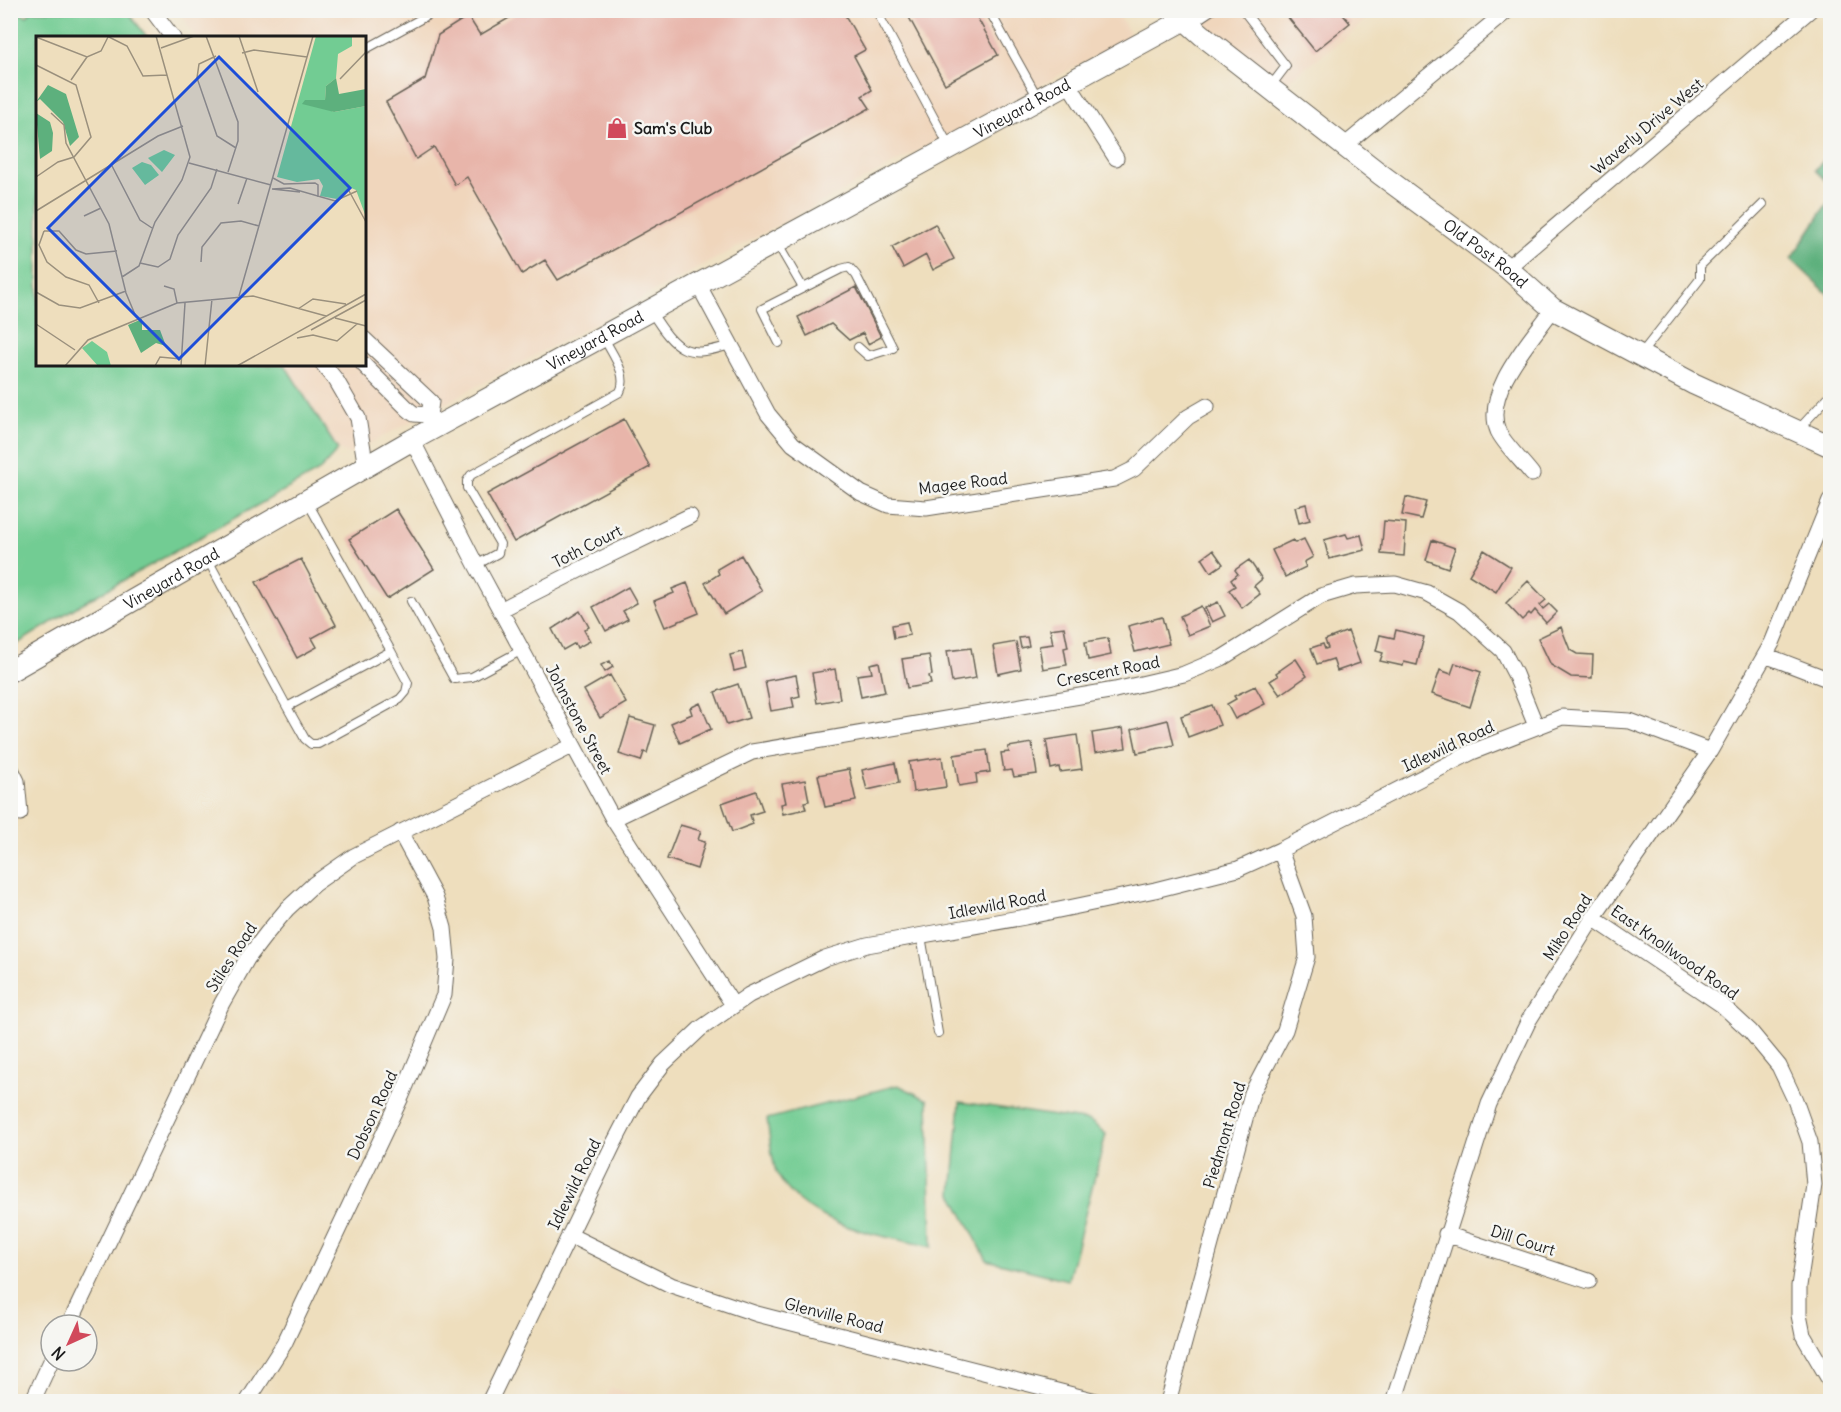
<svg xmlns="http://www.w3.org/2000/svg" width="1841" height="1412" viewBox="0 0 1841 1412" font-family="Delius,sans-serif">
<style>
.built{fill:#f0d6bc}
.green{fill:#72cc93;stroke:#477458;stroke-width:1.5}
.forest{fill:#5db07d;stroke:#3c664c;stroke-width:1.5}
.building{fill:#e8b5aa}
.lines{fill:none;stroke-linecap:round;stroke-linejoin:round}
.lane-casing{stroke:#666054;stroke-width:10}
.street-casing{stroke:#666054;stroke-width:17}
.secondary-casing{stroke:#666054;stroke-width:23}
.lane{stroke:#fff;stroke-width:8}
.street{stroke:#fff;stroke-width:15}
.secondary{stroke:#fff;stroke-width:21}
.labels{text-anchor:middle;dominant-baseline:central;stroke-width:5;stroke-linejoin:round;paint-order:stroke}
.street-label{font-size:16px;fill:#1c1c1c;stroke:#f6f6f2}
.poi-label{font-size:16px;font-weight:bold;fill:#1c1c1c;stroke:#f6f6f2;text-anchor:start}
.inset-road{fill:none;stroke:#9a907d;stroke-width:1.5}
.view{fill:#1d4ed8;fill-opacity:0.15;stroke:#1d4ed8;stroke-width:3}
.inset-edge{fill:none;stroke:#1c1c1c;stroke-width:3}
</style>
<rect width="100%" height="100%" fill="#f6f6f2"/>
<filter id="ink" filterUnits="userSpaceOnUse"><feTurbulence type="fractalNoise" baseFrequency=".0167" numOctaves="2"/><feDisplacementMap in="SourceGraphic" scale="12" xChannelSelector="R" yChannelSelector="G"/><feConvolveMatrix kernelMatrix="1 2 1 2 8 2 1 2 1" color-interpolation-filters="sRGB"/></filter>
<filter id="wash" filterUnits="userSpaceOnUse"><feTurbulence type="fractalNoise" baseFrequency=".008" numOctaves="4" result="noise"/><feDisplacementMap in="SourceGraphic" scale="24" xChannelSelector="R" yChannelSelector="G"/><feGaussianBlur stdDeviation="1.35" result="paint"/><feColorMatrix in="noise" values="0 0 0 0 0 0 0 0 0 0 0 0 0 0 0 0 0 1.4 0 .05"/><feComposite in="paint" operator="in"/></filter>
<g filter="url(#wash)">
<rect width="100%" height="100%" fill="#eedebd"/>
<path class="built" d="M1117,10L1131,37L350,454L338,450L285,365L364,364V38L195,37L179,11Z
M1189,11H1376L1350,34L1280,87Z
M611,1388L658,1401H604Z"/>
<path class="green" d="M11,10L27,16L31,11H125L129,13L147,37L38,38V364L285,365L338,450L319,471L81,604L11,648Z
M898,1085L928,1100L932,1247C878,1234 807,1228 777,1174C772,1164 769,1132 767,1119Z
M960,1102L1090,1121L1106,1134L1068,1280L987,1260L952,1194Z"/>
<path class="forest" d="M1830,154V185L1815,170Z
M1830,200V296L1791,259Z"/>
<g id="blocks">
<path class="building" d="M523,10H842L865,50L854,56L872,90L862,96L870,108L558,280L545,260L522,274L467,177L455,185L434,147L416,159L386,102L425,79L438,35L468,16L480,35Z
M905,10H973L998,55L945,84Z
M1282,10H1339L1350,23L1315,51Z
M935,224L954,259L933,270L926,255L903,268L892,247Z
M856,287L881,337L868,344L863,333L849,340L831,324L807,336L798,317Z
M624,419L650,467L514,542L487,494Z
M1406,497L1426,502L1421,519L1402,515Z
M1306,504L1310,520L1299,523L1295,507Z
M396,509L434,569L387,599L349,539Z
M1384,521L1406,523L1404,556L1381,554Z
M1346,534L1348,538L1361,535L1365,550L1329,559L1324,540Z
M1304,539L1313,557L1304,562L1306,567L1285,577L1272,550L1293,540L1295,543Z
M1432,540L1455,548L1448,568L1426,560Z
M1213,550L1223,564L1211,572L1202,558Z
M1484,550L1511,567L1496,592L1469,575Z
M741,555L762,591L724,614L705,583L719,574L717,569Z
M301,559L336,625L312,638L317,647L297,658L256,582Z
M1249,560L1262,579L1254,586L1260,594L1242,608L1229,590L1235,586L1231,580L1238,574L1235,570Z
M1528,581L1546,600L1540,605L1543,609L1549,604L1557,612L1546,623L1535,610L1531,615L1529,613L1522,620L1506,603Z
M687,583L699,613L665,627L654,601L674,593L672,589Z
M628,587L637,603L623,611L628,619L606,631L593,607Z
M1218,602L1225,616L1212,622L1205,608Z
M1201,606L1210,626L1188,635L1180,616Z
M580,611L589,627L584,630L590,641L577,648L575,643L563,650L552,629Z
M1162,617L1169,644L1135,652L1128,626Z
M907,622L910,635L894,638L892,625Z
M1064,627L1068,647L1064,648L1067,665L1043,669L1039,646L1053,644L1050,629Z
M1561,627L1570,650L1577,654L1593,655L1592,678L1571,677L1551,665L1538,638Z
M1396,630L1424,637L1417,665L1404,662L1403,666L1380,661L1383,653L1376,651L1380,635L1394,638Z
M1348,631L1360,663L1337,671L1333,659L1317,664L1311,648L1323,644L1325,649L1328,648L1325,640Z
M1027,637L1029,646L1021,648L1019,638Z
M1108,638L1111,655L1088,660L1085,642Z
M1016,642L1021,669L998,674L993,646Z
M971,648L976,678L952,682L947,651Z
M742,652L746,668L734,671L730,655Z
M929,655L932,675L929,676L931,684L907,688L902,659Z
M1296,659L1307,676L1280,695L1270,681L1278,676L1276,673Z
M610,661L613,667L605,672L601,665Z
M879,662L885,692L861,697L857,675L872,673L870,664Z
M1455,663L1481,672L1470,707L1432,694L1440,670L1451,674Z
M835,669L840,699L817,703L812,673Z
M610,675L626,703L600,718L584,690Z
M796,675L800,696L792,698L794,707L771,711L765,681Z
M738,684L749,718L727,725L715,692Z
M1255,686L1265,704L1235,719L1227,704L1236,699L1234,696Z
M700,703L711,729L680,743L671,723L692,714L690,708Z
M1212,705L1220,725L1188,737L1181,716Z
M630,718L655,725L647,753L644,752L641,761L619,754Z
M1168,720L1174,745L1137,753L1132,729Z
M1123,728L1126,748L1095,753L1092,733Z
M1077,735L1082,769L1060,772L1059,767L1051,769L1046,740Z
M1032,743L1037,774L1014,777L1012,770L1004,771L1001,753L1009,752L1008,747Z
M987,750L990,772L976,774L977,783L959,786L954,755Z
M942,757L946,787L913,792L909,762Z
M895,763L899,783L867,790L862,770Z
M849,769L856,801L825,807L818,775Z
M805,780L809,801L804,802L806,809L783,814L781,804L786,803L782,784Z
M756,791L763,811L750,815L753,824L732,832L722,803Z
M680,825L701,831L698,840L705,842L697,869L667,859Z"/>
</g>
</g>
<g filter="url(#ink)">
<use href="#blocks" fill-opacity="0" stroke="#666054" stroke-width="1.5"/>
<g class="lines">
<defs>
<path id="lane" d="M876,10L949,146
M989,10L1038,98
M1243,10L1286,66L1270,87
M1191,24L1212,10
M364,50L437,10
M777,243L803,288
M652,313C676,351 686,359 730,345
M779,343L762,309L841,269L849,267L856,275L893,348L868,356L858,347
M1641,354L1700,279V266L1763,204
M1798,430L1830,395
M308,503L391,651
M208,560L287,707L305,739L311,744H318L400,699L406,692L408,683L391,651L287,707
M476,565L498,553L500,544L467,488V481L471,475L620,392C629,375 612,354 604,338
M411,601L454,679L472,677L522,650
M921,936L938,1033"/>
<path id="street" d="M152,10L173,38
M1068,83L1116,158
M1344,146L1508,10
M1507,268L1810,10
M698,284L768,414L793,444L861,493L888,505L926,508L1114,479L1134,469L1188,417L1207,406
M364,339L431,402L429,415
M323,364L336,380L358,418L366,468
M363,364L408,409L414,414L429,415L435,421
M412,440L476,565L613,819L733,1005
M1532,474C1523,462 1504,444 1498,431C1482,392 1532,339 1553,309
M500,610L597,561L690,516
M1765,655L1830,680
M10,767L17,781L20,813
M613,819L752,752L1115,690L1184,674L1222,658L1321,596L1355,586L1395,584L1427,593L1459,611L1503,651L1515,674L1536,726
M1593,918L1722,1005L1750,1031L1779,1066L1795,1100L1810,1142L1814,1185L1799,1286V1315L1803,1335L1830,1381
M1446,1234L1589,1281
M569,1235L671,1285L757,1314L1100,1402
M69,1325L222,1003L247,959L267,933L287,909L314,884L354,856L572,746
M32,1402L51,1361
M247,1402L284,1344L402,1095L444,995L447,959L444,928L435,897L400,832
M489,1402L613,1145L638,1097L663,1064L700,1029L749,995L825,958L867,945L1025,917L1155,890L1238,869L1280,850L1472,752L1562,717L1630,721L1710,751
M1168,1402L1252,1093L1285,1030L1307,957L1304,916L1280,850
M1394,1402L1489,1104L1529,1020L1593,918L1710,751L1772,643L1830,501"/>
<g id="secondary">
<path id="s1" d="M1175,11L1202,35L1380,174L1507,268L1553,309L1694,384L1830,446"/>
<path id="s2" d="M10,671L412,440L1184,20"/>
</g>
</defs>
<use href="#lane" class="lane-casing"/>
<use href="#street" class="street-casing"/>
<use href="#secondary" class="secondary-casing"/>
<use href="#lane" class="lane"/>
<use href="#street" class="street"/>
<use href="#secondary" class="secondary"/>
</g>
</g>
<defs>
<symbol id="shop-bare" viewBox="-9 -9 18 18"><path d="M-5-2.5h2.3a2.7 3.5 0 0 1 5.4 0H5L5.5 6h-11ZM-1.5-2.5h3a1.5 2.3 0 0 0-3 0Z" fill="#d1495b" stroke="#f6f6f2" stroke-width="2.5" paint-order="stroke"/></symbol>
</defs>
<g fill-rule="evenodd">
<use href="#shop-bare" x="602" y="113" width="30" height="30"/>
</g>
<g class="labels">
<g class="street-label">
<text stroke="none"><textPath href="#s2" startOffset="1158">Vineyard Road</textPath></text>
<text transform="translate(1647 126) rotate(-40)">Waverly Drive West</text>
<text stroke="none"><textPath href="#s1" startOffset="394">Old Post Road</textPath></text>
<text stroke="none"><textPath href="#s2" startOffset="672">Vineyard Road</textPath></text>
<text transform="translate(963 483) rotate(-7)">Magee Road</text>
<text transform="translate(587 546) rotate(-27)">Toth Court</text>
<text stroke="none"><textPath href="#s2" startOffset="186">Vineyard Road</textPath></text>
<text transform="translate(1108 671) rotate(-11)">Crescent Road</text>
<text transform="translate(579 719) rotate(62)">Johnstone Street</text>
<text transform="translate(1448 746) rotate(-25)">Idlewild Road</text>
<text transform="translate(997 904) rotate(-11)">Idlewild Road</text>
<text transform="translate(1567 927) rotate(-57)">Miko Road</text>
<text transform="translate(1675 952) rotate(35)">East Knollwood Road</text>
<text transform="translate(231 957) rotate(-57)">Stiles Road</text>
<text transform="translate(372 1115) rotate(-65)">Dobson Road</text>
<text transform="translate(1224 1135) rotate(-73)">Piedmont Road</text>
<text transform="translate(574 1184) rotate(-64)">Idlewild Road</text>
<text transform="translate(1523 1240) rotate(18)">Dill Court</text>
<text transform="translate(834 1315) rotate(14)">Glenville Road</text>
</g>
<g class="poi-label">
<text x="634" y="128">Sam's Club</text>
</g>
</g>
<g transform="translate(36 36)">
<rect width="330" height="330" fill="#eedebd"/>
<path d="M280,0H316V10L302,18L300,42L290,50L289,64H270L298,76L330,70V181L320,154L313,151L301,163L284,160L287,150L283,143L261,146L241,141ZM128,114L139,119L126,136L112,122ZM106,126L115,129L123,139L109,149L96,132ZM56,305L71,316L75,330H62L46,312Z" fill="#72cc93"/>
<path d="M300,42L303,58L330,53V70L298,76L266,68L269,64H289L290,50ZM12,49L30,58L43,101L34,110L27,86L4,63L0,66ZM0,77L14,86L17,97L16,115L4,123ZM106,283V294H124L130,310L120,307L105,317L92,289Z" fill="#5db07d"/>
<path class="inset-road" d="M71,0L91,10L107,40L131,39M170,0L202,86V105L192,136M203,0L222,56M0,1L51,21L65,15L72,1M125,12L158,0M206,17L218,14L271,21M180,20L163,28L161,42L181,100L200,112M0,29L40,49L55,101L38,121L22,126L0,141M304,43L330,16M35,44L51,21M15,77L28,89L30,107L73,188L90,257L100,281M153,127L235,149M75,128L104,184L116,192M237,142L248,148L279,147L282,149V161M236,153L254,152L299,165L321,155M236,153L264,156M312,153L330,186M202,168L211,142M0,175L122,100L147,90M48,180L65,172M8,195L3,209L11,226L30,241L53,249L63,267M8,195H23L40,214L50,218L81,215M165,226L166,211L185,187L205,185L223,190M104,227L122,231L134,223L142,199L175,152L181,133M86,241L103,230L119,186L146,144L154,121L120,0M128,250L138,253L141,267M0,256L23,269L44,272L90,255M203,260L277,0M262,273L277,263L310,268M299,282L330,290M0,288L39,314M275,294L330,264M261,302L277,299L301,305L321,288M29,330L52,304L141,267L217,260L290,280M119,330L124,321L145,323M145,330L149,267M169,330L176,263M201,330L330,258"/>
<path class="view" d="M183,21L314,152L143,323L12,192Z"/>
<rect width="330" height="330" class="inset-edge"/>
</g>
<rect width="1841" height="1412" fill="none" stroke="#f6f6f2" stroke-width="36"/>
<g transform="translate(69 1343) rotate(225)"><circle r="28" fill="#f6f6f2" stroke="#9f9f9c" stroke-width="1.5"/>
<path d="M0-4.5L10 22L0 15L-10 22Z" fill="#d1495b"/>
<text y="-9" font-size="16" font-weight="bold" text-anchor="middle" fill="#1c1c1c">N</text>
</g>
</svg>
